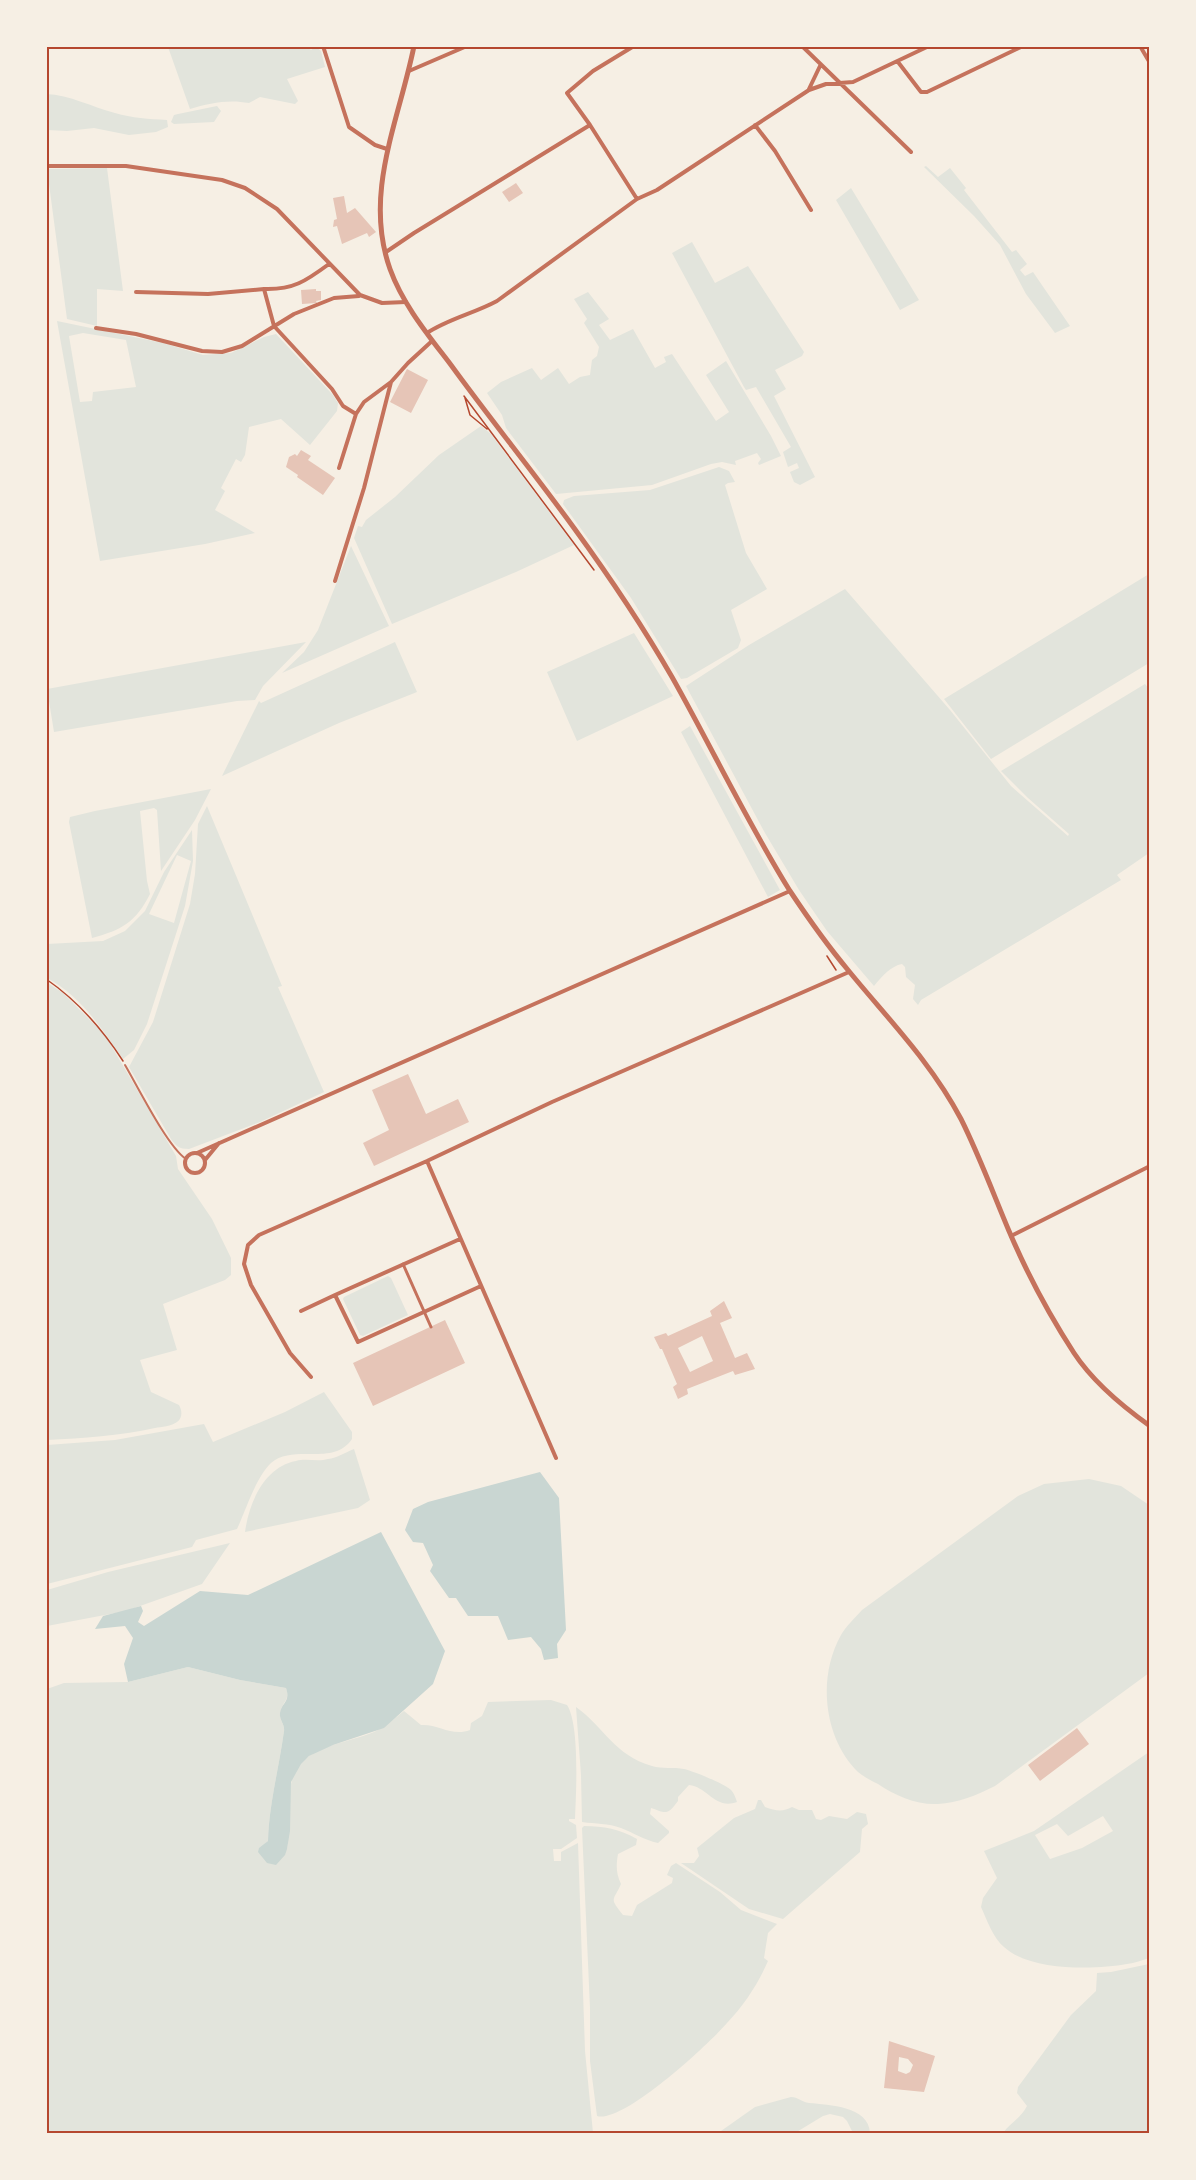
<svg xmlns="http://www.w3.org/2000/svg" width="1196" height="2180" viewBox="0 0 1196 2180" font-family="Georgia,serif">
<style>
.green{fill:#e2e4dc;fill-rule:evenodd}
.water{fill:#c9d6d2}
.building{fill:#e6c5b7;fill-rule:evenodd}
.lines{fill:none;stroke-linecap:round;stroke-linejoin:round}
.path{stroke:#b5482f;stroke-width:1.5}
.service{stroke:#c5725c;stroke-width:2}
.pedestrian{stroke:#c5725c;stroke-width:3}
.minor{stroke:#c5725c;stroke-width:4}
.tertiary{stroke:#c5725c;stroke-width:5}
.neatline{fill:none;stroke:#b5482f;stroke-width:2}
</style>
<rect width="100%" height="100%" fill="#f6efe4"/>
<path class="green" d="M305,46L311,50L316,47L321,51L325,67L287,79L298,101L295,104L260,97L249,103C229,99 209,103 190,109L168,47Z
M46,94C70,95 92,107 115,113C132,118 149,119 167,120L168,127L156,132L129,135L94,128L67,131L47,130Z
M217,106L221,111L214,122L174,124L171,122L174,115L178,114Z
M926,166L938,177L950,168L966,188L964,190L1012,252L1016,250L1027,264L1020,270L1025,276L1033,272L1070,326L1055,333L1026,294L1000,245L974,216L924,167Z
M107,168L123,291L97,289V326L67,319L47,169Z
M851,188L919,300L900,310L836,200Z
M692,242L715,283L748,266L804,352L802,356L775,370L786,389L774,396L815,477L800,485L794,482L790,472L799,468L797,463L788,467L783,452L791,447L756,387L746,390L744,387L672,253Z
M588,292L609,319L599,325L610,340L633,329L655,368L666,362L664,357L672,354L716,421L729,412L706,375L726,361L771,436L781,456L759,465L758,463L761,459L757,453L735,461L736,465L722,462L711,464L652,485L556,494L506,428L502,415L487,393L501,382L532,368L541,380L558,368L569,384L580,377L590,375L592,360L597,356L599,347L584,323L587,319L574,299Z
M57,321L163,343L203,355L231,353L264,337L276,334L333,395L338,403L337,411L310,445L281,419L249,427L245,455L241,462L236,459L221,488L225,491L215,510L255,533L205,544L100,561ZM83,333L126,340L136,387L93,392L92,401L80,402L69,336Z
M481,426L491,434L574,545L516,572L392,624L354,538L358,526L362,527L366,520L395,497L439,455Z
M719,467L729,471L735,482L728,483L725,485L746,553L767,589L731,610L741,640L738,648L687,678L681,679L631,598L563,504L564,500L574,496L650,490Z
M351,546L389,626L282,673L304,652L318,630Z
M1149,574V663L991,759L944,699Z
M845,589L950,710L1011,786L1068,836L1069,834L1028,798L1001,771L1145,684L1149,689V853L1117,875L1121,880L921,1000L918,1005L913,999L915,985L906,977L905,967L902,964C891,966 882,976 874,986L827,931L799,890L765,833L686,686L749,645Z
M634,633L673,696L577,741L547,672Z
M306,642L263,686L255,700L237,701L54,732L47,689Z
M395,642L417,692L339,723L222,776L259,701L261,703Z
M690,726L780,890L768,897L681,732Z
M211,789L195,820L161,871L157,810L154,808L140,811L147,881L150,894C136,922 122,930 92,938L69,822L70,817L95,811Z
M207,806L282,986L278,987L324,1092L260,1122L189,1149C179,1149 176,1146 171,1139L129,1067L153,1022L190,904L195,874L198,824Z
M192,830L193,861L185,906L147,1024L134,1050L123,1059C103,1030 80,995 47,978V944L103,941L125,931L145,911L164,872ZM177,855L191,861L174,923L149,914Z
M46,982L63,993L105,1035L176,1156L178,1169L212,1219L231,1258V1275L225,1280L163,1304L177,1350L140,1360L151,1392L179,1405C182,1410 183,1418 177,1422C172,1426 161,1427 155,1428C119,1436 83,1438 47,1440Z
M388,1276L391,1278L408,1315L363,1336L360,1335L343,1299L344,1297Z
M324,1392L352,1432V1439C333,1467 294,1443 271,1463C256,1477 246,1510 237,1529L196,1540L192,1547L47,1584V1445L115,1440L204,1424L213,1442L285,1412Z
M354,1449L370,1500L358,1508L245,1532C249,1503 264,1467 296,1461C306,1458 318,1462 328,1459C337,1458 346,1452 354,1449Z
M1089,1479L1121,1486L1149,1505V1673L995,1786C977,1795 958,1803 938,1804C916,1805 896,1796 878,1784C870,1780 860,1775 855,1769C823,1734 818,1676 841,1635C846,1626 855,1618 862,1610L1018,1496L1044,1484Z
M230,1543L202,1584L126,1611L47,1626V1590L108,1572Z
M188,1667L240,1680L286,1688C291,1700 281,1703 280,1713C279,1720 285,1724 284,1731C279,1768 269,1804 268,1841L265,1844L287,1849C290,1827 288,1805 291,1784C297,1746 346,1744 374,1732C385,1727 394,1719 404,1711L421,1725C439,1724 452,1737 470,1730L471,1723L482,1716L488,1702L551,1700L567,1705C580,1725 576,1794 575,1819H569V1821L576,1825L577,1838L561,1849H553L554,1861H561V1852L578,1843L585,2051L593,2133L47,2134V1689L64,1683L128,1682Z
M576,1707C605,1728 614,1755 652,1766C662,1769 674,1767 684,1769C693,1771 725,1784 731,1790C734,1793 736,1799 737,1802C715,1810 708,1787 689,1785L678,1797V1801C667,1816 666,1813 651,1808L650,1814L669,1831V1833L658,1843C644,1840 634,1833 621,1828C608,1823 596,1824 582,1822L581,1775Z
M1149,1752V1958C1142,1960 1135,1963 1127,1964C1094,1970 1030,1971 1004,1947C993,1938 987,1920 981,1907L983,1898L997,1878L984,1851L1034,1831ZM1103,1816L1113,1831L1082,1848L1050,1859L1035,1835L1057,1824L1068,1836Z
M758,1800H761L765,1807C776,1811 783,1812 792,1807L799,1810H812L816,1819L821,1820L829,1816L847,1819L857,1812L866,1814L868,1824L862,1829L860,1852L783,1919L749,1909L681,1863H694L699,1856L697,1848L734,1818L755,1809Z
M584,1826C604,1826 619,1829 637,1839L636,1845L618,1854C616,1866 616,1873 621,1884C613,1902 609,1897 623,1915L632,1916L637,1905L672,1883L673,1878L667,1875L671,1866L676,1863L720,1892L741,1910L777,1924L768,1933L764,1958L768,1961C758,1984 744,2005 727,2023C709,2044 623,2124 597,2116L590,2061V2008L582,1828Z
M1149,1964V2133H1003C1010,2123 1021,2118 1027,2106L1017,2093L1018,2087L1071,2015L1096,1991L1097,1973L1111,1972Z
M791,2097C798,2097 802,2102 809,2103C829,2105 869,2106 870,2133H853L847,2121L843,2117L830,2114L823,2116L795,2133H712L721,2131L755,2107Z"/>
<path class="water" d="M540,1472L559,1498L566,1630L557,1644L558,1658L544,1660L541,1649L531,1637L508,1640L498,1616H468L456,1598H449L430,1571L433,1565L423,1543L413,1542L405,1530L413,1509L428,1502Z
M381,1532L445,1651L433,1684L384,1728L333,1745L309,1756L301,1764L291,1782L290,1831L287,1849L285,1855L276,1865L267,1863L258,1852L259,1848L268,1841C269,1804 279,1768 284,1731C285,1724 279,1720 280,1713C281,1703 291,1702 286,1688L240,1680L188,1667L128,1682L124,1664L133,1638L125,1626L95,1629L103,1616L141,1606L143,1611L138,1622L144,1626L200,1591L248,1595Z"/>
<path class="building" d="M516,183L523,193L509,202L502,192Z
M344,196L347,213L355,208L376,232L369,237L367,233L342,244L337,226L333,227L334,220L337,219L333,198Z
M316,289V291H321V300L316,301L317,303L302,304L301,290Z
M407,369L428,380L411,413L390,402Z
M301,450L311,456L308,460L335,478L323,495L297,477L298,475L286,467L289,457L295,454L297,456Z
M408,1074L426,1114L458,1099L469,1122L374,1166L363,1143L389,1130L372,1090Z
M724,1301L732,1318L720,1323L735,1358L747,1353L755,1369L735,1375L733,1371L687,1389L688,1394L678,1399L673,1387L677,1384L662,1349H660L654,1337L666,1333L668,1336L712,1316L710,1311ZM702,1336L713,1361L690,1372L678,1348Z
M445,1320L465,1363L373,1406L353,1363Z
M1077,1728L1089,1744L1040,1781L1028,1765Z
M889,2041L935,2056L924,2092L884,2088ZM899,2057L908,2059L913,2065L910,2072L906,2074L898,2071Z"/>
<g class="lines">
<path class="path" d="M464,396L594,570
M465,398L470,415L487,429
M827,956L836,970
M46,979C78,1001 103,1030 123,1061"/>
<path class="service" d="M125,1065C138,1087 167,1146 186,1159"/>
<path class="pedestrian" d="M403,1264L431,1327"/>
<path class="minor" d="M323,46L349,127L375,145L387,149
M634,46L593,71L567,93L590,125L637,199
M802,46L911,152
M1140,46L1150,63
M898,62L921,92H927L1023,46
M409,71L467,46
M809,89L820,66
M755,125L775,151L811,210
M46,166H126L222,180L245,188L277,209L360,295L382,303L406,302
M386,252L414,233L590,125
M264,289C293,290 306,281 329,264
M136,292L208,294L264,289L274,326L332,389L343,406L356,414L364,402L391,382
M96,328L136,334L202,351L222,352L242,346L294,314L334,298L359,296
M427,333C448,319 475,313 497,301L637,199L657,190L809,90L826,84L853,82L929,46
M339,468L356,414
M335,581L364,488L391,382L408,363L432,341
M197,1153L790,891
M185 1163a10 10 0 1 1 20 0a10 10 0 1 1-20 0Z
M205,1160L219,1143
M427,1161L556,1458
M1011,1236L1150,1166
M460,1239L335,1295L358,1342L481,1286
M301,1311L335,1295
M311,1377L290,1353L251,1285L244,1264L248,1245L259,1235L427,1161L552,1102L849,972"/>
<path class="tertiary" d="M414,46C399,121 363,193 390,269C403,305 429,336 451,365C491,420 534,473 574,528C609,576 642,625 672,677C712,748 747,822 790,891C808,918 827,945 848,970C888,1019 931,1062 961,1119C979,1155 993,1193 1009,1231C1026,1271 1050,1316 1074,1353C1093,1382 1122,1406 1150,1426"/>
</g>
<rect width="1196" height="2180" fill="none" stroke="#f6efe4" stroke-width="96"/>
<rect x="48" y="48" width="1100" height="2084" class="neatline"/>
</svg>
